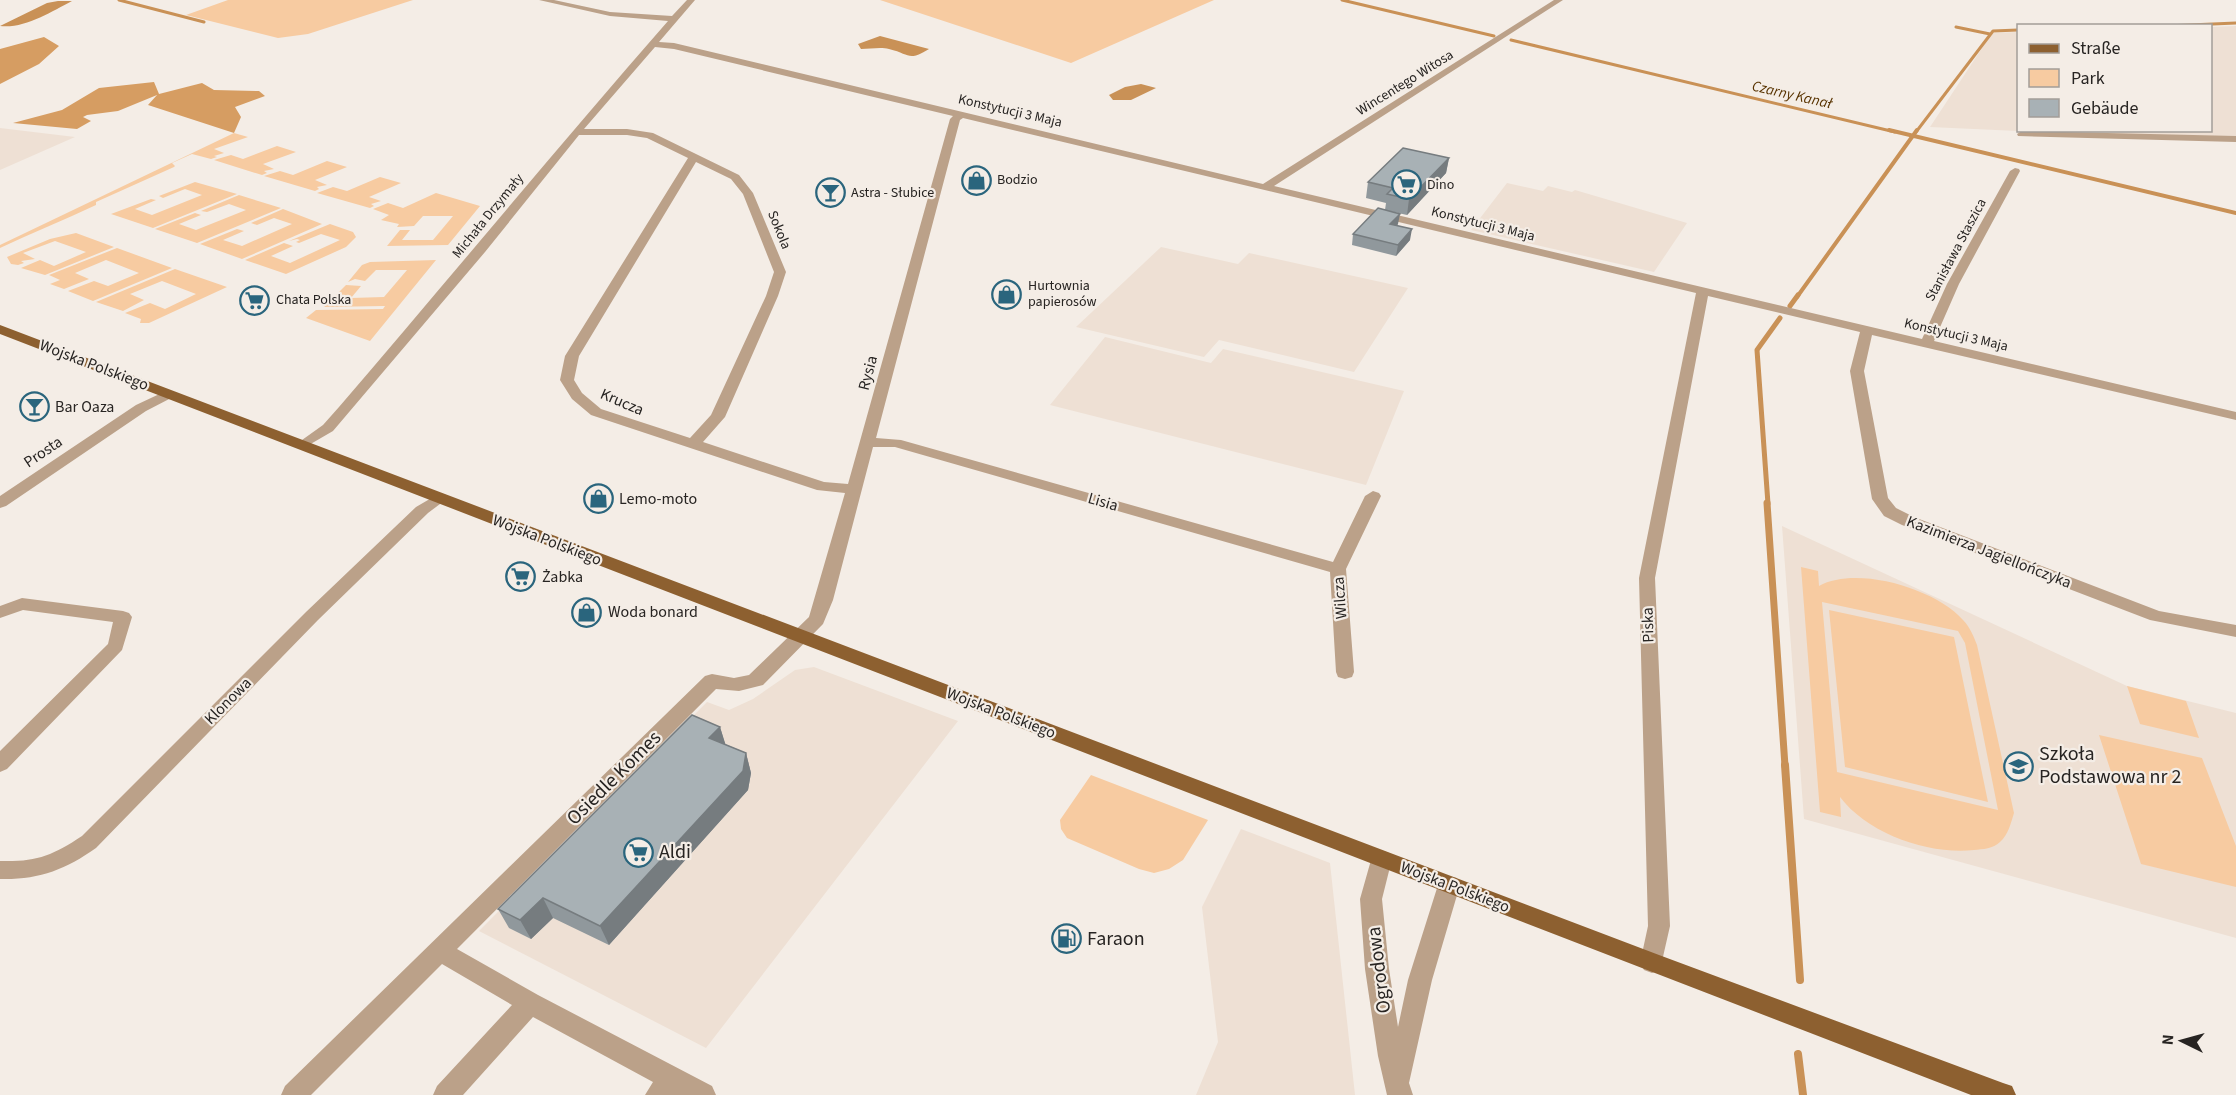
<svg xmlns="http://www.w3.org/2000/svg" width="2236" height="1095" viewBox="0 0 2236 1095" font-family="'Source Sans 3',sans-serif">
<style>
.built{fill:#eee0d4}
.green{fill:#f7cba1;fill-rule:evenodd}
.forest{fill:#d69d62}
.water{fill:#c99156}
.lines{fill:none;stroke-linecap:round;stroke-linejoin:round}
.stream-far4{stroke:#c99156;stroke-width:3}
.stream-far3{stroke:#c99156;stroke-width:4}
.stream-far2{stroke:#c99156;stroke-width:5}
.stream-far1{stroke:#c99156;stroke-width:7}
.stream{stroke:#c99156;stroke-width:8}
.minor{fill:#bba189;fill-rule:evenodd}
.primary{fill:#8d6030;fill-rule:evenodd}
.wall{fill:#90989c}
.shaded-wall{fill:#767c7f}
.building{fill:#a8b1b5;stroke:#767c7f;stroke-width:1.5}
.labels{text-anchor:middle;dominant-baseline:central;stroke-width:4.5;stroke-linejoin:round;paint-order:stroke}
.far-street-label{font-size:14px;fill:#272422;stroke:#f4ede6}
.far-poi-label{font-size:14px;fill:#272422;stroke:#f4ede6;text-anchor:start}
.far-water-label{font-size:15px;font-style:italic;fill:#583301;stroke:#f4ede6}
.street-label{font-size:16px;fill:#272422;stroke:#f4ede6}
.poi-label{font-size:16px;fill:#272422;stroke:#f4ede6;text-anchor:start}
.near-poi-label{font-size:20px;fill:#272422;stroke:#f4ede6;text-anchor:start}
.near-street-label{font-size:20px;fill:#272422;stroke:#f4ede6}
</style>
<rect width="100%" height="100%" fill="#f4ede6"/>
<path class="built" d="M2236,26V141L1930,127L1992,33L2018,32V130H2210L2211,27Z
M0,128L75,137L0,170Z
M1507,183L1543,191L1548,186L1572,192L1575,190L1687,223L1654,272L1471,230Z
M1161,247L1238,264L1249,253L1408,288L1354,372L1219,340L1204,357L1076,327Z
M1105,337L1211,363L1223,349L1404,391L1366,485L1050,405Z
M1782,526L2127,686L2236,713V938L1804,819Z
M814,667L958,721L706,1048L479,931L707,702L729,710L753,699L795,670Z
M1241,829L1330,863L1355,1095H1196L1218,1042L1202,907Z"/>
<path class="green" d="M228,0H413L308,34L278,38L186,15Z
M880,0H1214L1071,63Z
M234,133L248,137L214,149L224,153L214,156L217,157L211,159L192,154L172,163L175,166L174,167L96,202V205C64,220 32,233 0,248V245Z
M277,146L296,152L263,164L274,169L264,171L267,173L262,175L214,160L231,155L243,159Z
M327,161L347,167L315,180L327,185L317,187L319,189L315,191L264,176L280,171L293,175Z
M380,177L401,183L369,197L381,201L371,204L374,206L370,208L317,193L333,187L347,191Z
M195,182L237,194L153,228L111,214L151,199L156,200L135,209L152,215L202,195L185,189L163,198L159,196Z
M436,193L480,206L448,245L387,246L400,230H410L402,240H433L453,216H423L414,226L397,227L399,224L381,220L389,215L373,209L388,203L403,208Z
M239,195L281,208L197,243L155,229L195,213L201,215L179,224L196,230L246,210L229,204L207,212L201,211Z
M283,209L322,224L242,259L200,244L237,229L244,231L223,240L242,246L292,224L274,218L257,225L251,223Z
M330,224L353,232L356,237L346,247L286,274L245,260L284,243L293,246L271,256L290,263L340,240L321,234L299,243L296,242L300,240L297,239L289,241Z
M76,233L114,247L45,275L21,268L40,260L54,266L86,252L55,241L23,253L35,259L21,261L24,263L18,265L11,264L7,257L50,239Z
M117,248L172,268L93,301L68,291L94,281L108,286L139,273L106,260L75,273L89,279L64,289L50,284L60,280L49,275Z
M436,260L370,341L306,318L316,310L383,309L385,306L324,307L346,285L361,286L351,298L384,297L407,270H376L365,281L355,279L348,282L362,265L370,262Z
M175,269L227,287L149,323H140L141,319L125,313L150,303L165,309L196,294L162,281L130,294L144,300L123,311L96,302Z
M1801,567L1818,571L1819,586C1857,565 1936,589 1963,620C1970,627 1974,637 1977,645L2014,813C2011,823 2008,835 2000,842C1993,849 1983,849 1974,850C1929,855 1868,834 1840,797L1841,817L1820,812ZM1822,602L1958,631L1965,643L1998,810L1837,772Z
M1829,610L1954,637L1988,802L1845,767Z
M2127,686L2186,701L2199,738L2140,724Z
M2099,735L2202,758L2236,846V887L2141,864Z
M1091,775L1208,820L1183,860L1169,869L1154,873L1139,869L1067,838L1061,829L1060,820Z"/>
<path class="forest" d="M44,37L59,46L39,64L0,84V49Z
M154,82L159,94L202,83L214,90L259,91L265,96L235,107L241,117L234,133L148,105L157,95L118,111L87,115L83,117L91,121L77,129L13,123L62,110L99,88Z"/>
<path class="water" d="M58,1H72C51,12 24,29 0,26L47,3Z
M880,36L929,49C908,62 910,54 889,49C881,47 870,49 861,49L858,44Z
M1141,84L1156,88L1131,100H1113L1109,95L1125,87Z"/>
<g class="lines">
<path class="stream-far4" d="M119,0L204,22
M1342,0L1494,36
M2166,26L2236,23
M1956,27L1990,34
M1511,40L1895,132
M1916,132L1993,31L2018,30"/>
<path class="stream-far3" d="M1889,130L2236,213
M1797,297L1917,130"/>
<path class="stream-far2" d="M1790,306L1798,295
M1768,504L1757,350L1780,318"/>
<path class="stream-far1" d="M1767,503L1785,766"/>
<path class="stream" d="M1785,765L1800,980
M1798,1054L1803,1095"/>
<path class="minor" d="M539,0H554L610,12L672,16L687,0H695L659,42L674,43L1263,184L1554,0H1563L1274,186L1922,339L1947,284L2010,171L2015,168L2019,169L2020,171L1959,284L1934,341L2236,412V420L1872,335L1864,371L1888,498L1896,508L1914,517L2159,611L2236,625V637L2150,620L1902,525L1884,516L1872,499L1850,371L1860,332L1708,296L1655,578L1670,926L1660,970L1652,973L1644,970L1640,963L1648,926L1639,578L1696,293L963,118L960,120L876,438L901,440L1333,562L1365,496L1373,491L1379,493L1381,496L1346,569L1354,672L1352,677L1345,679L1338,677L1336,672L1330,572L895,447H873L833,600L823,624L763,685L739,691L716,689L457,949L538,995L712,1086L716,1095H645L653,1082L533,1017L463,1095H433L437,1086L512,1005L442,964L311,1095H281L285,1086L705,676L712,674L734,678L749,675L809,617L845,493L817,490L591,415L572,399L560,380L565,356L688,158L647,138L627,135H579L485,252L333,431L302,449L295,445L323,425L339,407C449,279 557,148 668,21L610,16ZM655,47L674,49L953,116L950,119L848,484L824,482L703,442L725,417L778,296L786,272L753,193L739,175L653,133L627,129H584ZM696,162L731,179L743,194L774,272L766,296L711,415L690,438L601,409L582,393L574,380L579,356Z
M2022,131L2236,136V142L2018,136L2017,134Z
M168,390L175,394L173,397L146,411L6,506L0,508V496L136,405Z
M440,493L446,495L448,498L428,513L318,620L96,848C65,870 38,880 0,879V861C36,862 52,856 82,836L306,612L416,507Z
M22,598L123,611L129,613L132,617L122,650L7,769L0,772V751L108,644L113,622L23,610L0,618V606Z
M1381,850L1389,853L1392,859L1382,899L1389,969L1398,1027L1408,980L1438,885L1441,878L1449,876L1457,878L1460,885L1432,980L1409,1083L1413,1095H1387L1378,1056L1365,969L1360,899L1373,853Z"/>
<path class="primary" d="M0,325L1659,955L2003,1083L2012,1086L2016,1095H1971L0,334Z"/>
</g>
<path class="wall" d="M1449,158L1446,173L1407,215L1385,210L1386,203L1366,198L1368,182Z
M1398,224L1397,226L1410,240L1396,256L1352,245L1353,234Z
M720,727L725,744L746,753L751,773L748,790L609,945L553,918L531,939L509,928L498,909Z"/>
<path class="shaded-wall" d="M1449,158L1446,173L1407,215L1409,199Z
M1400,214L1398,224L1388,235L1390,224Z
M1412,229L1410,240L1396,256L1398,245Z
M720,727L726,746L709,738Z
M746,753L751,773L748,790L609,945L600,926Z
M543,898L553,918L531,939L520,920Z"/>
<path class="building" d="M1403,148L1449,158L1409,199L1387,194L1393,188L1368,182Z
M1378,208L1400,214L1390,224L1412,229L1398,245L1353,234Z
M692,715L720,727L709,738L746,753L743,771L600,926L543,898L520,920L498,909Z"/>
<defs>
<symbol id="shop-ring" viewBox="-11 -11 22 22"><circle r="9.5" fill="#f4ede6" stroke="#2a657d" stroke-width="1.5"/><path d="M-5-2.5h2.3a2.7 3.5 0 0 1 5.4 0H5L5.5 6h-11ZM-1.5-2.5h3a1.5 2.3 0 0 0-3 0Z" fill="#2a657d"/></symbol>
<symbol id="supermarket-ring" viewBox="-11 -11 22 22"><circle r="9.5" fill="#f4ede6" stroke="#2a657d" stroke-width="1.5"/><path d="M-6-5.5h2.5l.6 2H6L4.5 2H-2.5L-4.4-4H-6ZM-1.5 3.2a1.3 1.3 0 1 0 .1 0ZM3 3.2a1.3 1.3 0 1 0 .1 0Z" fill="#2a657d"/></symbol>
<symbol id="bar-ring" viewBox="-11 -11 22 22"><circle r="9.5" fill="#f4ede6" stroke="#2a657d" stroke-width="1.5"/><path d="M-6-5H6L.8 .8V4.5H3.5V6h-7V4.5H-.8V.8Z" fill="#2a657d"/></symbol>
<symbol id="school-ring" viewBox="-11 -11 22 22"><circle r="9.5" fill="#f4ede6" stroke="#2a657d" stroke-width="1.5"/><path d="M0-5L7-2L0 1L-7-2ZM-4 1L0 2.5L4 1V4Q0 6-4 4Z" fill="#2a657d"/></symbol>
<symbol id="fuel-ring" viewBox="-11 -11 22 22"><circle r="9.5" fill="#f4ede6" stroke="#2a657d" stroke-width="1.5"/><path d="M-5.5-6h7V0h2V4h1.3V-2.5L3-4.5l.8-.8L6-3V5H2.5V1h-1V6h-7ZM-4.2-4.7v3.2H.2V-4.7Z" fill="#2a657d"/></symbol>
</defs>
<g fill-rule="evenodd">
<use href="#shop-ring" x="960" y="164" width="33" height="33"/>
<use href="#supermarket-ring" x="1390" y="168" width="33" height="33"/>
<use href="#bar-ring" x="814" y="176" width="33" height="33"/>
<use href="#shop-ring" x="990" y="278" width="33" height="33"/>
<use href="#supermarket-ring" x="238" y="284" width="33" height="33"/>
<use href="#bar-ring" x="18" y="390" width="33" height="33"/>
<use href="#shop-ring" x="582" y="482" width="33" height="33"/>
<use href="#supermarket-ring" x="504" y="560" width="33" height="33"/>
<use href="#shop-ring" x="570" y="596" width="33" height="33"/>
<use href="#school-ring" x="2002" y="750" width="33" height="33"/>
<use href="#supermarket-ring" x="622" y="836" width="33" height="33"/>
<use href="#fuel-ring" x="1050" y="922" width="33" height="33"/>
</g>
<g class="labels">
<g class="far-street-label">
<text transform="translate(1405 83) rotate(-32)">Wincentego Witosa</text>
<text transform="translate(1010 111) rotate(13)">Konstytucji 3 Maja</text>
<text transform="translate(488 216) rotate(-51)">Michała Drzymały</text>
<text transform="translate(1483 224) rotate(14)">Konstytucji 3 Maja</text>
<text transform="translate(779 230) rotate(68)">Sokola</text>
<text transform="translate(1956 250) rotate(-62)">Stanisława Staszica</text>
<text transform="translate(1956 335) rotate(13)">Konstytucji 3 Maja</text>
</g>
<g class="far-poi-label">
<text x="997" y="180">Bodzio</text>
<text x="1427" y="185">Dino</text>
<text x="851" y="193">Astra - Słubice</text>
<text x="1028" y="286">Hurtownia<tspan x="1028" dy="16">papierosów</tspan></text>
<text x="276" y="300">Chata Polska</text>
</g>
<g class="far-water-label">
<text transform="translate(1792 95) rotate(13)">Czarny Kanał</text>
</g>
<g class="street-label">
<text transform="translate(94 365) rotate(21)">Wojska Polskiego</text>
<text transform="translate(868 373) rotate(-75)">Rysia</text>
<text transform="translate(622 402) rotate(23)">Krucza</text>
<text transform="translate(43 452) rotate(-34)">Prosta</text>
<text transform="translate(1103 502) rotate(16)">Lisia</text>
<text transform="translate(547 540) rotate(21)">Wojska Polskiego</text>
<text transform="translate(1989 552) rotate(21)">Kazimierza Jagiellończyka</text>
<text transform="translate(1340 598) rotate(-94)">Wilcza</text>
<text transform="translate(1648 625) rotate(-92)">Piska</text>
<text transform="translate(228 701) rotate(-45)">Klonowa</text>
<text transform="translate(1001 713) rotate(21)">Wojska Polskiego</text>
<text transform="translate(1455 887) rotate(21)">Wojska Polskiego</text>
</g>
<g class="poi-label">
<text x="55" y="407">Bar Oaza</text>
<text x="619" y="499">Lemo-moto</text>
<text x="542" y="577">Żabka</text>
<text x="608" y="612">Woda bonard</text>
</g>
<g class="near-poi-label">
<text x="2039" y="754">Szkoła<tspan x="2039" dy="23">Podstawowa nr 2</tspan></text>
<text x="659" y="852">Aldi</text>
<text x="1087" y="939">Faraon</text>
</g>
<g class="near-street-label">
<text transform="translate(614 778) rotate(-45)">Osiedle Komes</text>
<text transform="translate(1379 970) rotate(-97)">Ogrodowa</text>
</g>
</g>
<rect x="2017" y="24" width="195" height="108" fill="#f4ede6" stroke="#a29d98" stroke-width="1.5"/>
<rect x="2029" y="44" width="30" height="9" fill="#8d6030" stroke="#a29d98" stroke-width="1.5"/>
<text x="2071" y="54" font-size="18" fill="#272422">Straße</text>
<rect x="2029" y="69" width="30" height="18" fill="#f7cba1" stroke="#a29d98" stroke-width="1.5"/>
<text x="2071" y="84" font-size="18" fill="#272422">Park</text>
<rect x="2029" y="99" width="30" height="18" fill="#a8b1b5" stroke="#a29d98" stroke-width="1.5"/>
<text x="2071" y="114" font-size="18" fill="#272422">Gebäude</text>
<g transform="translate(2182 1041) rotate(275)" stroke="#f4ede6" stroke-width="4.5" paint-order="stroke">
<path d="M0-4.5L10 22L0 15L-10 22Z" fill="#272422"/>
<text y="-9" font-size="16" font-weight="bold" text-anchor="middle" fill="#272422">N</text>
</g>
</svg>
